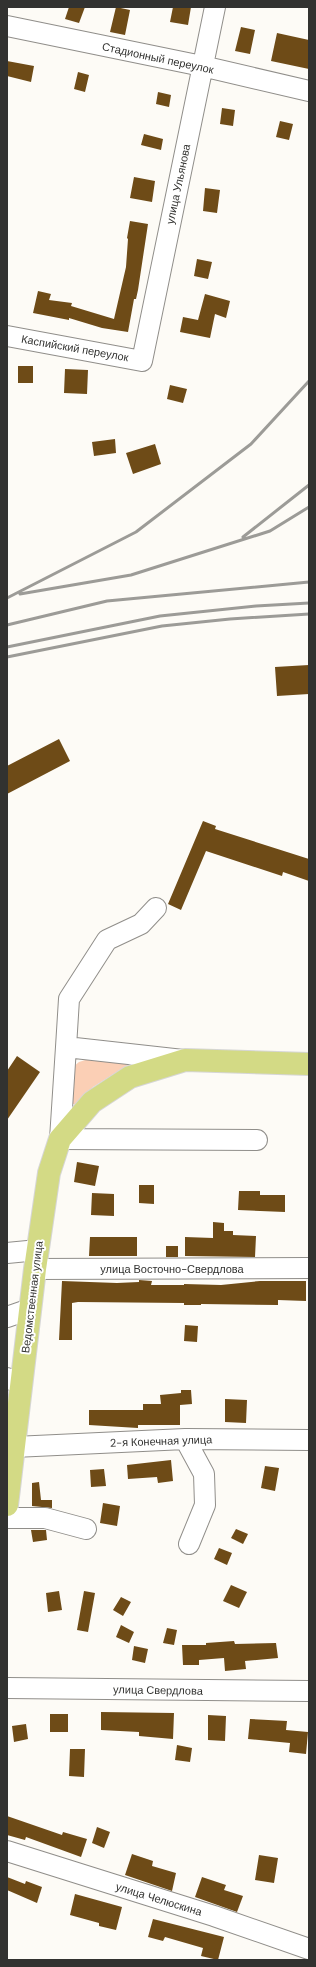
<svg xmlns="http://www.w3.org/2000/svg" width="316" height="1967" viewBox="0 0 316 1967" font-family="'DM Sans',sans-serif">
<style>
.green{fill:#fbcfb5}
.building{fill:#6e4b17}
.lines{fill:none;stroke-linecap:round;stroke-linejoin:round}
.minor-casing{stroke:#908e8a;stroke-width:22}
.major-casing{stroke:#d6d6d6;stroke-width:24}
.minor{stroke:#fff;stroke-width:20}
.major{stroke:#d3da85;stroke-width:22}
.rail{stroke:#9c9b97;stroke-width:3}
.labels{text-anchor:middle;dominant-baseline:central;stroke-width:4;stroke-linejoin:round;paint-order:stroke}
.street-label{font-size:11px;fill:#323230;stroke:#fff}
</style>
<rect width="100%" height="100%" fill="#fdfbf6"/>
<path class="green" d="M95,1057L131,1063L93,1087L78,1104H70L73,1067L79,1062Z"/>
<path class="building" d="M69,7H85L79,23L65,19Z
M116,7L130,10L125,35L110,32Z
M173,7H191L188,25L170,22Z
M241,27L255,30L250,54L235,51Z
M277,33L309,40V69L271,61Z
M7,61L34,66L31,82L7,76Z
M78,72L89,75L85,92L74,89Z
M158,92L171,95L169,107L156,104Z
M222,108L235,110L233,126L220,124Z
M280,121L293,124L289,140L276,137Z
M144,134L163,139L161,150L141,145Z
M134,177L155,181L152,202L130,198Z
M205,188L220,190L217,213L203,211Z
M130,221L148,224L138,290L136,299H134L128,332L102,328L69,318V320L33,313L38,291L51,294L49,300L72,303L71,306L114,319L126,267L128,239L127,238Z
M197,259L212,262L208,279L194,276Z
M205,294L230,301L226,318L215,314L210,338L180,332L183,317L198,320Z
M18,366H33V383H18Z
M65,369L88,370L87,394L64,393Z
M170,385L187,389L183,403L167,399Z
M115,439L116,453L94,456L92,442Z
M155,444L161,464L133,474L126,453Z
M309,665V694L277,696L275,667Z
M59,739L70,761L7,794V766Z
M203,821L216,826L215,829L309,859V881L283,872L282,876L206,851L181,910L168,904Z
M17,1056L40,1072L7,1120V1071Z
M77,1162L99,1166L95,1186L74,1182Z
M139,1185H154V1204L139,1203Z
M239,1191H260V1195H285V1212L238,1210Z
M92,1193L114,1194V1216L91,1215Z
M213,1222L224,1223V1231H233V1235L256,1236L255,1257L185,1256V1237L213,1238Z
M90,1237H137V1256H89Z
M166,1246H178V1257H166Z
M139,1280L152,1281L151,1285H184V1284L221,1285L260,1281H306V1301L278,1300V1305L201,1304V1305H184V1303L78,1302L72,1303V1340H59L62,1281L117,1283L139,1282Z
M185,1325L198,1326L197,1342L184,1341Z
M181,1390H191L192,1404L180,1405V1425H138V1428L89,1425V1410H143V1404H161L160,1395L181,1393Z
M225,1399L247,1400L246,1423L225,1422Z
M171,1460L173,1481L158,1483L157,1477L128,1479L127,1465Z
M265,1466L279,1468L275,1491L261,1488Z
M104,1469L106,1486L91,1487L90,1470Z
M39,1482L41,1500H52V1508L32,1506V1483Z
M103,1503L120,1506L117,1526L100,1523Z
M236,1529L248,1534L243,1544L231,1538Z
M31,1530H46L47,1540L33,1542Z
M219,1548L232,1553L227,1565L214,1559Z
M231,1585L247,1592L239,1608L223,1601Z
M59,1591L62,1610L48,1612L46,1593Z
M84,1591L95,1593L88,1632L77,1630Z
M121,1597L131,1602L123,1616L113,1610Z
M121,1625L134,1632L129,1643L116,1637Z
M167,1628L177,1630L174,1645L163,1643Z
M234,1641L235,1644L276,1643L278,1658L245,1661L246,1669L225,1671L224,1658L199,1660V1665H183L182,1645H206V1643Z
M134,1646L148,1649L145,1663L132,1660Z
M101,1712L174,1713L173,1739L139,1736V1732L101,1730Z
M50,1714H68V1732H50Z
M208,1715L226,1716L225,1741L208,1740Z
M250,1719L287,1721L286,1730L308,1732L306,1754L289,1752L290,1743L248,1739Z
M26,1724L28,1739L14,1742L12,1726Z
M177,1745L192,1748L190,1762L175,1760Z
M70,1749H85L84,1777L69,1776Z
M7,1816L62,1835L63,1832L87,1839L81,1857L26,1837L25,1840L7,1835Z
M97,1827L110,1832L104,1848L92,1843Z
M132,1854L153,1861L152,1866L176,1873L172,1891L125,1875Z
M259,1855L278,1858L274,1883L255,1880Z
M7,1877L25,1884L26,1881L42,1887L37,1903L7,1890Z
M202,1877L226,1885L224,1890L243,1896L237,1912L195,1897Z
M75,1894L122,1907L116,1930L99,1926V1923L70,1915Z
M153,1919L224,1937L218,1960L201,1956L203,1948L165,1937L163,1941L148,1937Z"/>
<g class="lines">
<defs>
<path id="minor" d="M7,26L202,66L309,91
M7,336L142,361L215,7
M156,908L141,924L107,940L69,999L66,1047L183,1060
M66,1047L60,1139L257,1140
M7,1253L38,1250
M35,1269L309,1268
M7,1317L30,1309
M7,1378L21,1384
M185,1439L204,1474L205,1505L189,1544
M14,1447L185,1439L309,1440
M7,1518H45L86,1529
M7,1688L309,1691
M7,1851L214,1916L309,1949"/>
<path id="major" d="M7,1505L35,1269L49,1173L60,1139L92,1102L130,1077L185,1060L309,1064"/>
</defs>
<use href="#minor" class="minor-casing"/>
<use href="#major" class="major-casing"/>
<use href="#minor" class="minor"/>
<use href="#major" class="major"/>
<path class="rail" d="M243,537L309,485
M20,594L131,575L270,531L309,507
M7,598L136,532L251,444L309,381
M7,625L107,601L309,582
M7,647L160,616L256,606L309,603
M7,657L162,626L230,619L309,614"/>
</g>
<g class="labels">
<g class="street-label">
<text transform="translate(158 58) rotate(12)">Стадионный переулок</text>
<text transform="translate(178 184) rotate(-78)">улица Ульянова</text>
<text transform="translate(75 348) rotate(10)">Каспийский переулок</text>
<text x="172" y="1269">улица Восточно-Свердлова</text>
<text transform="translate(32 1297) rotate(-83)">Ведомственная улица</text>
<text transform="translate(161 1441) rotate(-2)">2-я Конечная улица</text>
<text transform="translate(158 1690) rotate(1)">улица Свердлова</text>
<text transform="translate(159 1899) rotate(17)">улица Челюскина</text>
</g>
</g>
<rect width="316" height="1967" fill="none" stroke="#323230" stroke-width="16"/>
</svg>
